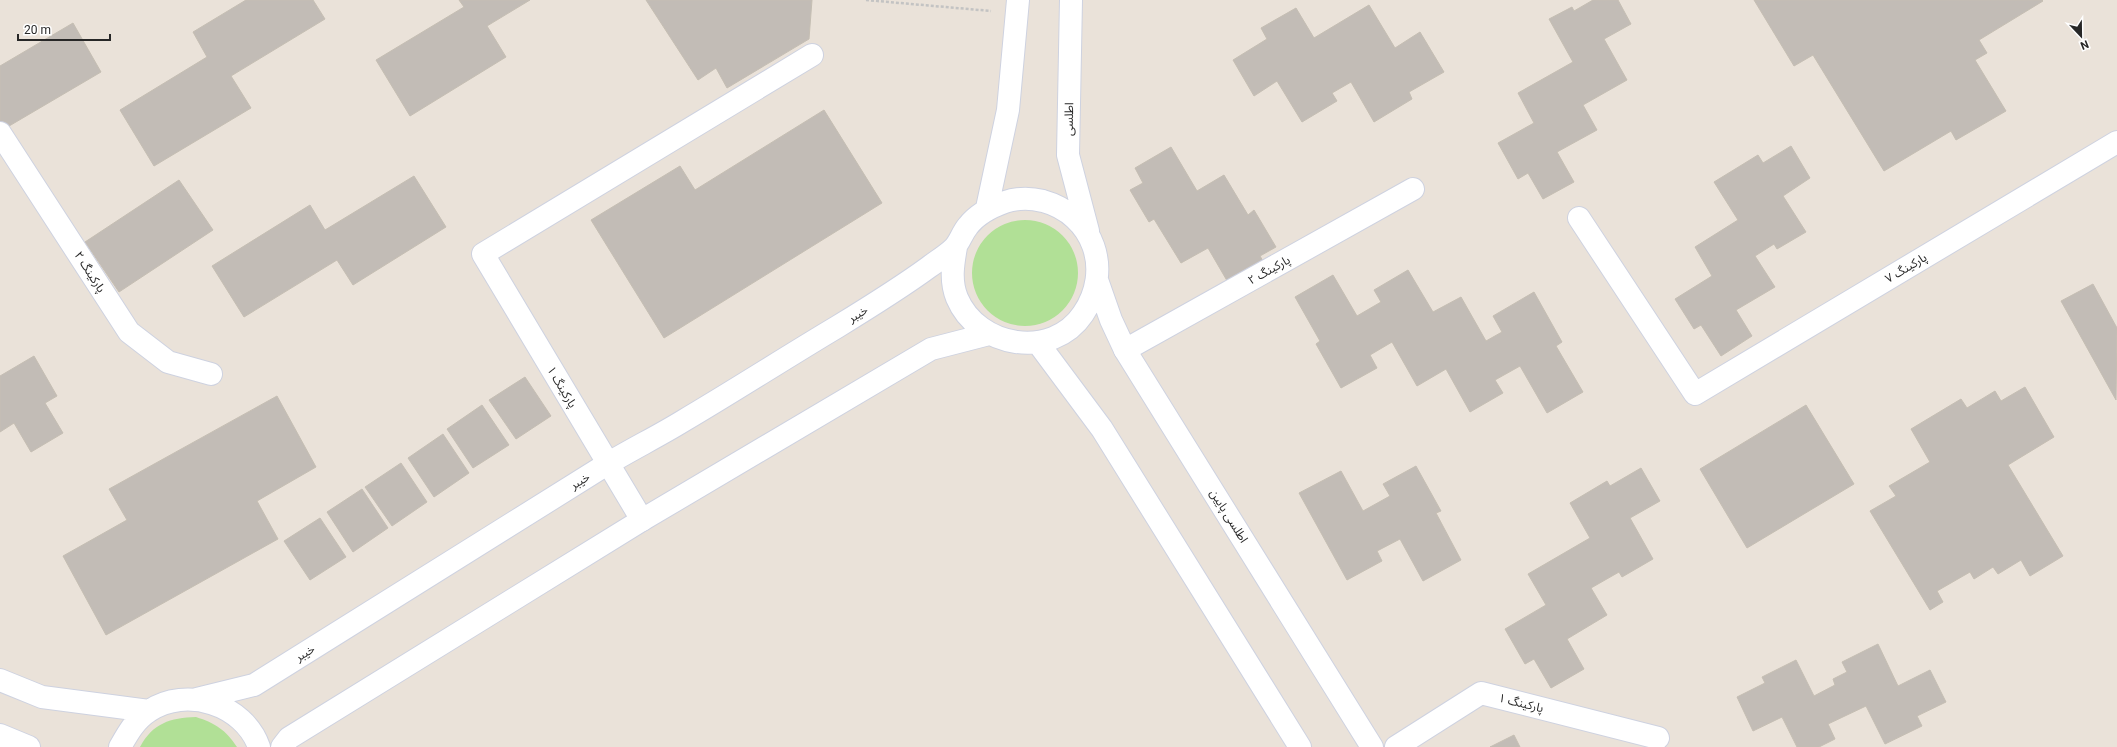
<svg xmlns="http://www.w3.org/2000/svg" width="2117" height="747" viewBox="0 0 2117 747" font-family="Roboto,'Noto Sans Arabic',sans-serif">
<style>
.green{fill:#b1e096}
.building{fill:#c2bcb6;stroke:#c5beb3}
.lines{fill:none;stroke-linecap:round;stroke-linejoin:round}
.street-casing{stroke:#ced2e0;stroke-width:24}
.secondary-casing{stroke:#ced2e0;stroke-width:24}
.path{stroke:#c3c3c3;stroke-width:2.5;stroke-dasharray:3 2;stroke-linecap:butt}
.street{stroke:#fff;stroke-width:22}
.secondary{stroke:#fff;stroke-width:22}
.labels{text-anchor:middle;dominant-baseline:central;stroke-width:3.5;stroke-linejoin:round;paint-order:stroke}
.street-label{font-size:12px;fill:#272727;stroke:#fff}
</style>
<rect width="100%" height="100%" fill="#eae2d9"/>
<path class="green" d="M972 273a53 53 0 1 1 106 0a53 53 0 1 1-106 0Z
M196,717C215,723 226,730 237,747H140C153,723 170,718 196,717Z"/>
<path class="building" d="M246,0H313L325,19L231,76L251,108L154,166L120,110L207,57L193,32Z
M459,0H530L487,26L506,57L410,116L376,60L464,7Z
M646,0H812L809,39L727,88L716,68L698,80Z
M1593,0H1618L1631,24L1604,39L1627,80L1583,105L1597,130L1557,152L1574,182L1543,199L1528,173L1518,179L1498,143L1534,123L1518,93L1573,62L1549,19L1572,7L1574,11Z
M1754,0H2042L2043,1L1979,40L1987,53L1975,60L2006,111L1956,140L1951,131L1884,171L1813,55L1794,66Z
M1369,5L1395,48L1420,32L1444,72L1409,92L1412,99L1374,122L1351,82L1332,93L1337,101L1302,122L1277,81L1254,96L1233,60L1267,39L1261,28L1296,8L1314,38Z
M73,23L101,72L4,129L0,122V66Z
M824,110L882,203L664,338L591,220L680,166L695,190Z
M1791,146L1810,178L1783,196L1806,232L1777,249L1774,244L1755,256L1775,287L1736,310L1752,336L1721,356L1701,325L1694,329L1675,299L1712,276L1695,247L1738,220L1714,182L1758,155L1763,163Z
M1171,147L1197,191L1224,175L1248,215L1254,210L1276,247L1260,256L1266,266L1233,291L1208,248L1181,263L1154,219L1149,222L1130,190L1143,183L1135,168Z
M414,176L446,227L353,285L337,260L244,317L212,266L310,205L325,230Z
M179,180L213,230L119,292L85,242Z
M1408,270L1433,312L1461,297L1486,341L1502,332L1493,316L1534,292L1562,342L1556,346L1583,392L1547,413L1520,366L1495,380L1503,393L1470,412L1446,369L1417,386L1392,342L1370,355L1377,368L1341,388L1316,344L1320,341L1295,297L1333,275L1357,316L1381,302L1374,290Z
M2093,284L2117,328L2116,400L2061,301Z
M34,356L57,396L45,403L63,433L31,452L14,423L0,432V376Z
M525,377L551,416L516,439L489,400Z
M2025,387L2054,437L2008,465L2063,556L2030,576L2021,560L1998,574L1993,567L1974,579L1970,572L1937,591L1943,602L1930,610L1870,511L1896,496L1889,486L1930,462L1911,429L1961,399L1967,408L1995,391L2001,401Z
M277,396L316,467L257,501L278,539L106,635L63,556L127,520L109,489Z
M482,405L509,445L473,468L447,429Z
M1806,405L1854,484L1747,548L1700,469Z
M443,434L469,473L434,497L408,458Z
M401,463L427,502L392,526L365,487Z
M1416,466L1441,511L1436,513L1461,560L1423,581L1400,539L1377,551L1382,561L1347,580L1299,493L1341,471L1363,511L1390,496L1383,484Z
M1641,468L1660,501L1630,518L1653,559L1622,577L1619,572L1591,588L1607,615L1567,639L1584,669L1551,688L1534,659L1525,664L1505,629L1546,605L1528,574L1590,538L1570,503L1607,481L1610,486Z
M362,489L388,528L353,552L327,512Z
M320,518L346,557L310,580L284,541Z
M1878,644L1898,686L1930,670L1946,702L1917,716L1922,726L1885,744L1866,706L1828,724L1835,739L1819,747H1797L1782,717L1753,731L1737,697L1765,683L1762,677L1796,660L1814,696L1835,685L1833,679L1847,672L1842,662Z
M1514,735L1520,747H1490Z"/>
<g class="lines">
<defs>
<path id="street" d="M0,133L129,332L168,362L211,374
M1579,218L1695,394L2117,142
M1125,350L1413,189
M642,520L483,254L812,55
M1396,747L1481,693L1658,738"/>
<path id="secondary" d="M1071,0L1068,155L1088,231
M987,208L1008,110L1018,0
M1097,280L1111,320L1125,350L1372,747
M1038,343L1102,429L1300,747
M0,680L42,697L149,711
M197,699L254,685C371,612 487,538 604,466C630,450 657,437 683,421C734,391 785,358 837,327C868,308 899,289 929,267C937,261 947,255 954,248C960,242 962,233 968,226C977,214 991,207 1005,202C1017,198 1031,198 1043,201C1094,215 1113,270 1083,314C1052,360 978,348 957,298C950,281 953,264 956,247
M0,735L29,747
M120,747C128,733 135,720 149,711C186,686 244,704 259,747
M282,747L289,738L642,520L931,349L989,334"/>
</defs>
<use href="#street" class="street-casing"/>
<use href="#secondary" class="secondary-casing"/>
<path class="path" d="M866,0L991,11"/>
<use href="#street" class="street"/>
<use href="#secondary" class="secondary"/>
</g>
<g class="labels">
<g class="street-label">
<text transform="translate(1069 119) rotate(-89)">اطلسی</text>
<text transform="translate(1906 268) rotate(-31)">پارکینگ ۷</text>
<text transform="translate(1269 270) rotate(-29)">پارکینگ ۲</text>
<text transform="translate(90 272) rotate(57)">پارکینگ ۲</text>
<text transform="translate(858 314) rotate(-31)">خیبر</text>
<text transform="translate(562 387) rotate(59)">پارکینگ ۱</text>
<text transform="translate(580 481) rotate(-32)">خیبر</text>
<text transform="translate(1229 516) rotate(58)">اطلسی پایین</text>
<text transform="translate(305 653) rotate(-32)">خیبر</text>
<text transform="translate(1521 703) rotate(14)">پارکینگ ۱</text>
</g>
</g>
<g transform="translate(2081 36) rotate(158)" stroke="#ffffff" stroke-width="3" paint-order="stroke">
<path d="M0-3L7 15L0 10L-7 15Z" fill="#272727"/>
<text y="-6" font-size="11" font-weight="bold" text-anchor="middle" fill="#272727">N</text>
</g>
<path d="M18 34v6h92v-6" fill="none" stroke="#272727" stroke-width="2"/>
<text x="24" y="34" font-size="12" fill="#272727" stroke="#ffffff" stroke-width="3" paint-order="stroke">20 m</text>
</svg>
